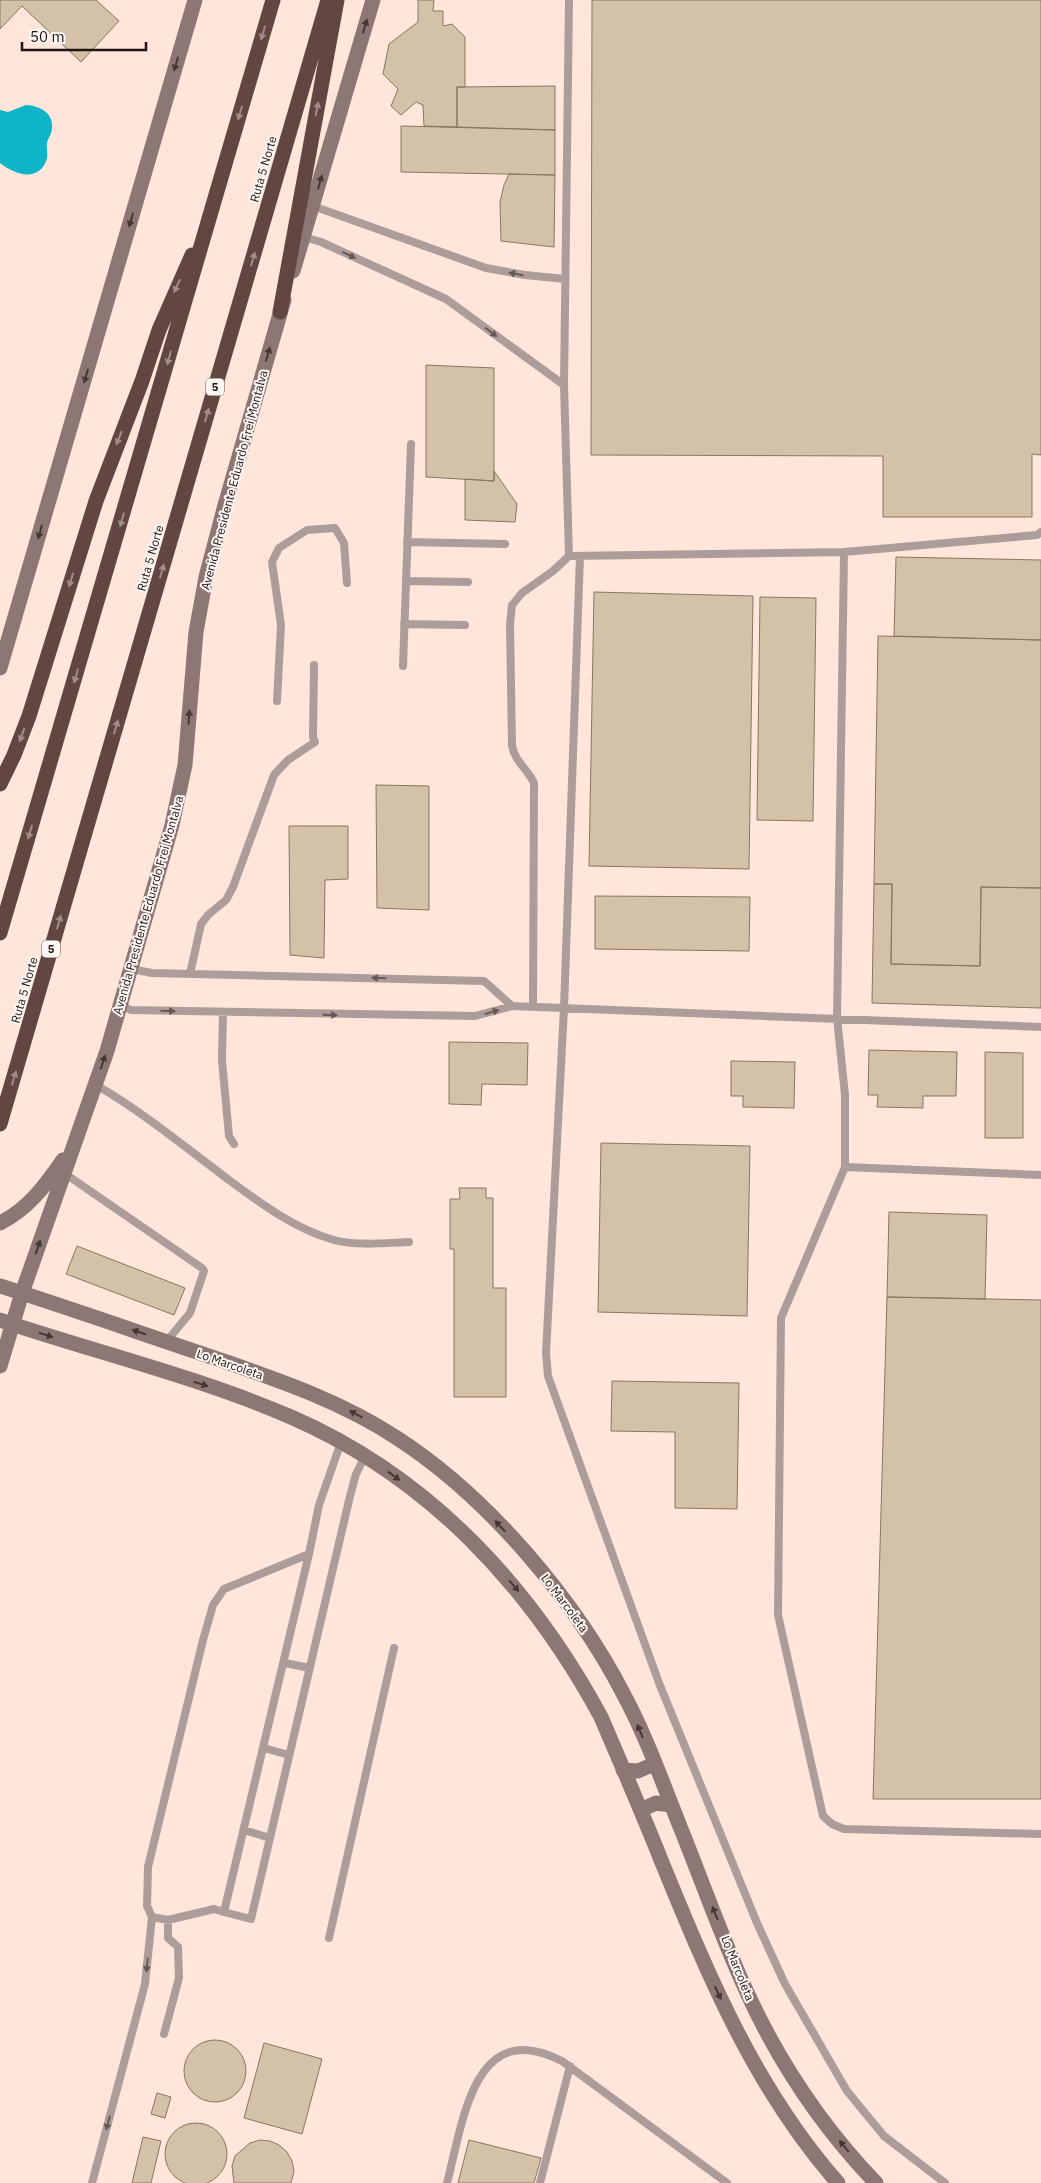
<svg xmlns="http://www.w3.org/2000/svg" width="1041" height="2183" viewBox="0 0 1041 2183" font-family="'IBM Plex Sans',sans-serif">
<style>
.water{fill:#0eb4c7}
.building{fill:#d3c2a8;stroke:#87775f}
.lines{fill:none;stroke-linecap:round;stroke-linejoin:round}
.lane{stroke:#ac9d9b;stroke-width:8}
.secondary{stroke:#8d7774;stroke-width:15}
.highway{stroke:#624642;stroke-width:15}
.oneway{fill:#463733}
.oneway2{fill:#a08d89}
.oneway3{fill:#665856}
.labels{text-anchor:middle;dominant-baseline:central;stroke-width:4;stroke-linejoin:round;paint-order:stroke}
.shield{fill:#fdf7f4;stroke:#625854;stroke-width:1}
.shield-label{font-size:11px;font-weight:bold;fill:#1f1410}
.street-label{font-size:12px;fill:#1f1410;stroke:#fdf7f4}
</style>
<rect width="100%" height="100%" fill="#ffe5da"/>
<path class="water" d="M26,105C39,106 53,112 52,127C52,133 49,137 47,142C46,147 48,153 47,158C40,183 15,175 0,163V110L8,112Z"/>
<path class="building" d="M0,0H96L119,21L81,62L22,6L0,29Z
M418,0H434L433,11H443V26L452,24L465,37V87H457V127L424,126L423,105L416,102L401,115L391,106L398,89L383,74L389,44L418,22Z
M592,0H1041V455L1032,454V517H883V456L591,455Z
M555,86V130L457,127V87Z
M401,126L555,130V175L401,172Z
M509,174L555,175L554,247L501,241L500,202L504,185Z
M426,365L494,368V481L426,477Z
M494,471L517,504L515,522L465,520V479L494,481Z
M896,557L1041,560V640L894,636Z
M594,592L753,596L749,869L589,866Z
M760,597L816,598L813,821L757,820Z
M878,636L1041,640V888L981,887L980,966L891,964L892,884H874Z
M376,785L429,786V910L377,908Z
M289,826H348V879L325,880L324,958L290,955Z
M874,884H892L891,964L980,966L981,887L1041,888V1008L872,1003Z
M595,896L750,897L749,951L595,949Z
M449,1042L528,1043L527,1085L482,1084L481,1105L449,1104Z
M869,1050L957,1052L956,1096H923V1108L877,1107L878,1095H868Z
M985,1052L1023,1053V1138H985Z
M731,1061L795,1062L794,1108L743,1107V1096H731Z
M601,1143L750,1146L747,1316L598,1312Z
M459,1188H486V1198H493V1288H506V1397H454V1249H450V1199H460Z
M889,1212L987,1215L985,1299L887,1297Z
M77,1246L185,1288L174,1315L66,1274Z
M887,1297L1041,1300V1799H873Z
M612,1381L739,1383L737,1509L675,1508V1432L611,1431Z
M184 2071a31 31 0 1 1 62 0a31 31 0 1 1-62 0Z
M264,2043L322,2059L302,2134L244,2118Z
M157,2093L171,2097L165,2118L151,2114Z
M165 2154a31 31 0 1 1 62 0a31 31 0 1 1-62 0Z
M143,2137L161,2141L151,2183H132Z
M260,2140L270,2141L279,2145L287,2152L292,2161L294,2171L291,2183H234L232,2166L235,2156L250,2143Z
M469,2140L541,2158L534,2183H458Z"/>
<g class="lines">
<path class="lane" d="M313,206L486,268L525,275L565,279
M304,237L321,242L446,299L564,385
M407,542L505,544
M844,552L837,1018L845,1095V1167L781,1318L778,1615L823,1816L832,1824L844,1829L1041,1834
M569,556L564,385L569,0
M580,556L564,1008L546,1353L548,1376L659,1683L757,1923L785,1984L847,2091L884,2136L945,2183
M406,581L468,582
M404,624L465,625
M403,666L411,444
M277,701L281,625L272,562L279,548L307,530L335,528L344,543L347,583
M190,974L201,924L208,915L226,900L233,887L274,775L288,760L315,742L313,737L314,665
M121,1005L131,1010L475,1016L512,1006L484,981L152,973L131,969
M512,1006L1041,1027
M533,1006L534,783C527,768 514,761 512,745L510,624L512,605L522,593L553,571L569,556L844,552L1037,535L1041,532
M223,1012L222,1060L229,1136L234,1144
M96,1085C143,1112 185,1147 229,1180C260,1203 295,1229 334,1240C357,1246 385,1243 409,1242
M845,1167L1041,1175
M64,1173L202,1268L204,1271L190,1313L166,1342
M309,1554L224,1912L251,1919L350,1496L356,1474L365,1456
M285,1663L310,1668
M264,1748L289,1755
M244,1830L270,1838
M224,1912L214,1909L168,1920L152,1917L147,1906L148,1867L203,1640L213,1605L224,1589L309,1554L319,1505L341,1442
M329,1938L394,1648
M164,2034L179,1978L178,1947L168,1938V1920
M92,2183L145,1984L152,1917
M447,2183C463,2123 473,2015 562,2061L727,2183
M540,2183L570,2066"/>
<path class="secondary" d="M293,271L373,0
M0,668L195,0
M0,1223C28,1209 45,1186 63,1160
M0,1286C72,1309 143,1334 215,1358C278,1380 341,1401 397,1438C488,1497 575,1600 624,1695C646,1736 662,1781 679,1824C703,1883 724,1945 752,2003C783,2068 826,2131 876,2183
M0,1320C95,1352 199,1377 291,1417C429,1477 530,1586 601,1717C621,1764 642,1812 661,1860C708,1975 755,2089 838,2183
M0,1366L22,1293L107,1051L172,825L185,765L196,632L206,577L225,505L284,300
M623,1770L638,1771L654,1764
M641,1810L656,1803L671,1805"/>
<path class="highway" d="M280,312L337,0
M0,784L14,755L29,716L96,501L142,381L159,330L192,255
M0,933L273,0
M0,1124L328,0"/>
</g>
<defs><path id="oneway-solid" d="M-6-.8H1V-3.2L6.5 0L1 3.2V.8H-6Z" transform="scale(1.25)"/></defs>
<g class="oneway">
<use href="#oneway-solid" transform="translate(365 26) rotate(-74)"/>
<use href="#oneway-solid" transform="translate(176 64) rotate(106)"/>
<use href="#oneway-solid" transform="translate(320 182) rotate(-74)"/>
<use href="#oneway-solid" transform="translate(131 220) rotate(106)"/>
<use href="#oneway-solid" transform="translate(268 354) rotate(-74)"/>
<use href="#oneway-solid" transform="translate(86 376) rotate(106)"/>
<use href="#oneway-solid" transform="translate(40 532) rotate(106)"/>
<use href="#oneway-solid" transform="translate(189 717) rotate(-86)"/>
<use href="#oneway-solid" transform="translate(103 1062) rotate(-72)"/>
<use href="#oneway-solid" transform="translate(38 1247) rotate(-71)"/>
<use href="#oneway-solid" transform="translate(139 1332) rotate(-161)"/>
<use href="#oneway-solid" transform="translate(46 1335) rotate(18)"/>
<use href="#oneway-solid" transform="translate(201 1384) rotate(18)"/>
<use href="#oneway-solid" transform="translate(356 1414) rotate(-152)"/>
<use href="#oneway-solid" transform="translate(394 1476) rotate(36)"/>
<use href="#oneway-solid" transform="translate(500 1526) rotate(-133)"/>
<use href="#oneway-solid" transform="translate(514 1586) rotate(49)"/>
<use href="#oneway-solid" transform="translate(640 1731) rotate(-113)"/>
<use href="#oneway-solid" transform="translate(715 1913) rotate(-112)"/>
<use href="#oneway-solid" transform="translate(718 1993) rotate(65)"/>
<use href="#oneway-solid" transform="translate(844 2146) rotate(-129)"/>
</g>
<g class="oneway2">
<use href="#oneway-solid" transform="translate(263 33) rotate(106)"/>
<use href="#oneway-solid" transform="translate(317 109) rotate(-79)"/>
<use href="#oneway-solid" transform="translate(240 113) rotate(106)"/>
<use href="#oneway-solid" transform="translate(253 259) rotate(-74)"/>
<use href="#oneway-solid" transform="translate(177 286) rotate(115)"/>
<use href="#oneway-solid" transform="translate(169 358) rotate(106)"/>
<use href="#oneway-solid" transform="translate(207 415) rotate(-74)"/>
<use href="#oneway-solid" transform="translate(119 438) rotate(112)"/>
<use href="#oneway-solid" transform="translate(122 520) rotate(106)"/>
<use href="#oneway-solid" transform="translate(162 571) rotate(-74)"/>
<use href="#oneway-solid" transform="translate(71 580) rotate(107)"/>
<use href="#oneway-solid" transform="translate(76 676) rotate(106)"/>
<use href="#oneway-solid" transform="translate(116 727) rotate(-74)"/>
<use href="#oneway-solid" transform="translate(22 735) rotate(110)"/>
<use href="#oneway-solid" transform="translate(30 832) rotate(106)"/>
<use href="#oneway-solid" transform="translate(59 922) rotate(-74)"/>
<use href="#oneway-solid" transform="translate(14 1078) rotate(-74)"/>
</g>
<g class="oneway3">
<use href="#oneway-solid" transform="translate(349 255) rotate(25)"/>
<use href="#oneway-solid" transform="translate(516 274) rotate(-169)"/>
<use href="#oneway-solid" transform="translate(491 332) rotate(37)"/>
<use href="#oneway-solid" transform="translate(379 978) rotate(-178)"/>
<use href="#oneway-solid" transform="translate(168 1011) rotate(1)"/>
<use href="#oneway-solid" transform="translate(492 1012) rotate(-16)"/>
<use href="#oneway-solid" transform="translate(330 1015) rotate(1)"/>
<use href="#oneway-solid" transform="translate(147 1965) rotate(96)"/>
<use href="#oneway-solid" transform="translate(108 2123) rotate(105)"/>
</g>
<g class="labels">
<g class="shield">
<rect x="206" y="378.5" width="18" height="17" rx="4"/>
<rect x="42" y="940.5" width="18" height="17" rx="4"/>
</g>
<g class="shield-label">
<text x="215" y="387">5</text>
<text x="51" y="949">5</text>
</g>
<g class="street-label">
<text transform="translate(263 169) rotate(-74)">Ruta 5 Norte</text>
<text transform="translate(234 480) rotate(-75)">Avenida Presidente Eduardo Frei Montalva</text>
<text transform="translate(150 558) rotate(-74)">Ruta 5 Norte</text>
<text transform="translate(148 905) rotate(-74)">Avenida Presidente Eduardo Frei Montalva</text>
<text transform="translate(24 990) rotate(-74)">Ruta 5 Norte</text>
<text transform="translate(230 1364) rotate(19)">Lo Marcoleta</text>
<text transform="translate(565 1603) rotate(53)">Lo Marcoleta</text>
<text transform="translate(738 1968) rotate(68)">Lo Marcoleta</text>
</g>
</g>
<path d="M22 42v8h124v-8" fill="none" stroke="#1f1410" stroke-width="2.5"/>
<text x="30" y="42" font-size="15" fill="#1f1410" stroke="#fdf7f4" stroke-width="4" paint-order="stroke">50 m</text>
</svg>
